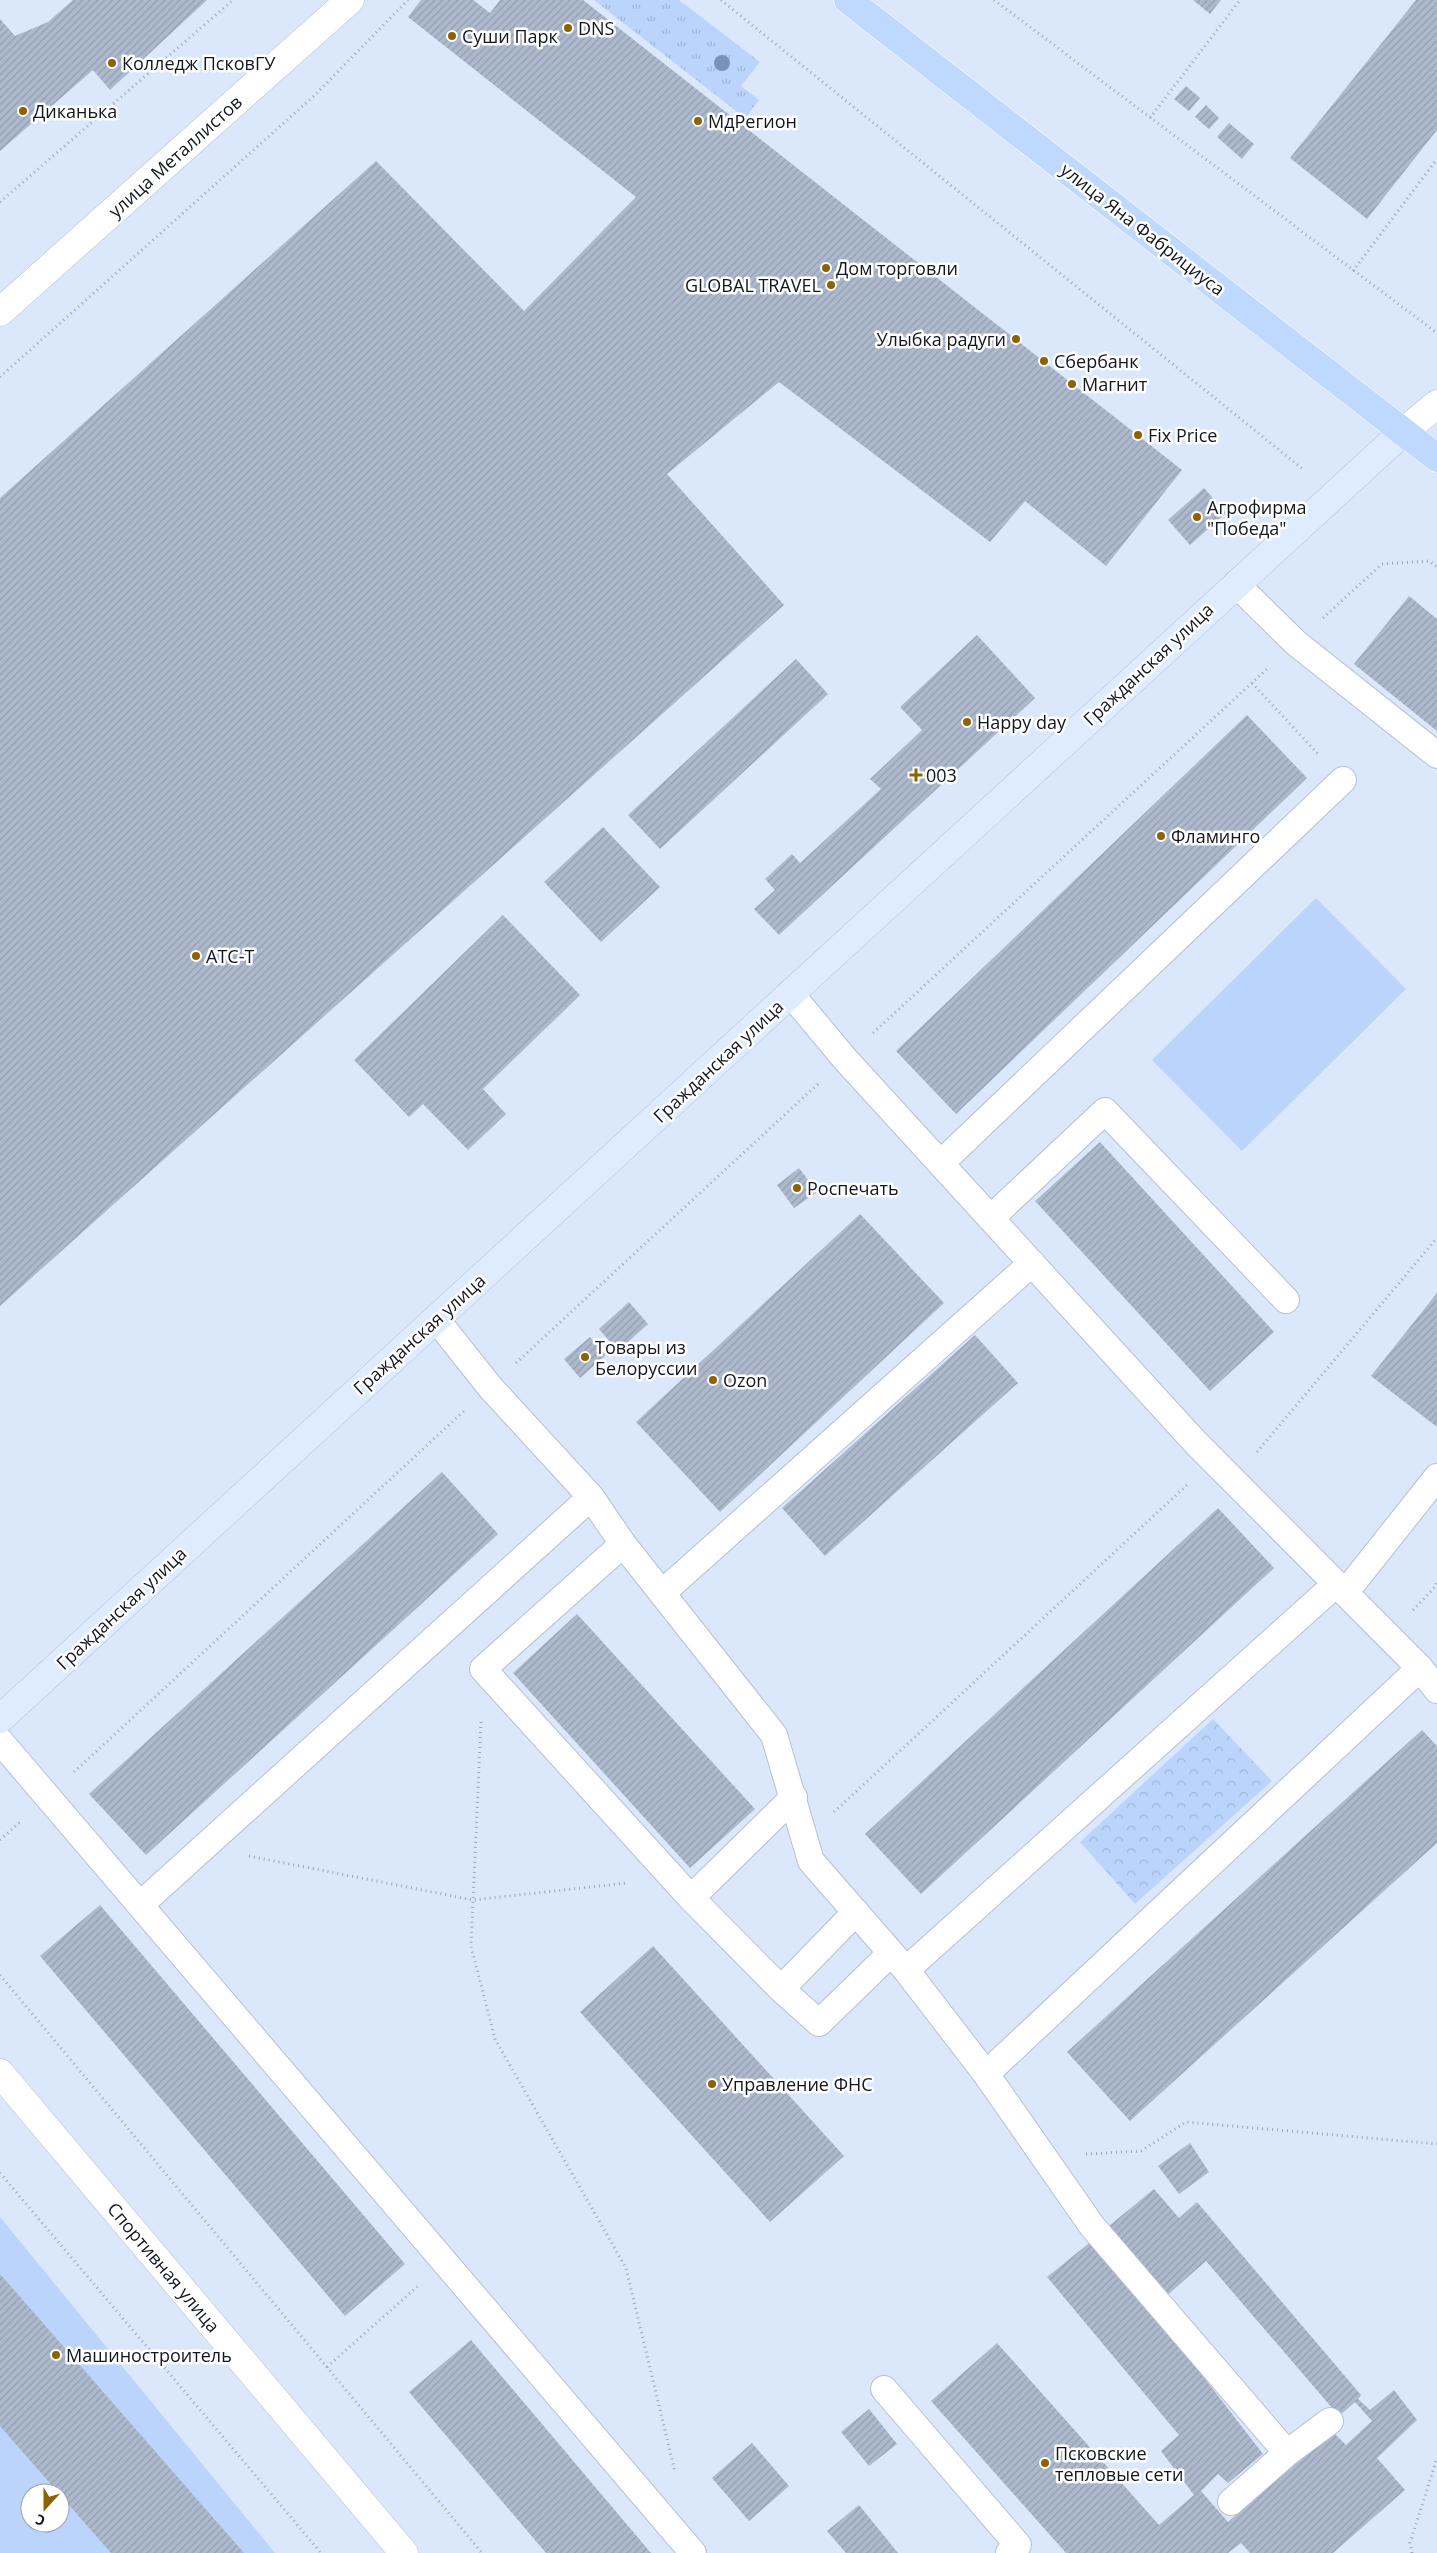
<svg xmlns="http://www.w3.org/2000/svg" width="1437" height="2553" viewBox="0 0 1437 2553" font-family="'Open Sans',sans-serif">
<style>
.grass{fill:url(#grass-tufts)}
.park{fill:url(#park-crowns)}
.pitch{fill:#bad4fb;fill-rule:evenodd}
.building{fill:url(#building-hatch)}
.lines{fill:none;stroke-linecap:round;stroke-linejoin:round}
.lane-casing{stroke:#b4c0d3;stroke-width:28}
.street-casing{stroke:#b4c0d3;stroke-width:29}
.secondary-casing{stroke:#b4c0d3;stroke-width:29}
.primary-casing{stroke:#fff;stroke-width:29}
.path{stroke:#9ba5b5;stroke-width:3;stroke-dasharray:1 4;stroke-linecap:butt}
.lane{stroke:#fff;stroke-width:26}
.street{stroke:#fff;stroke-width:28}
.secondary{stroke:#dfecff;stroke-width:28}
.primary{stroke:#bfd8fe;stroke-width:28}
.tree{fill:#7693be}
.poi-dot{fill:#8c6204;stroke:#fff;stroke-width:2}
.labels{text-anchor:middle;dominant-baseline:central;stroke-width:5;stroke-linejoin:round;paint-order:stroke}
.poi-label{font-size:18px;fill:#12161d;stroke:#fff;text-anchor:start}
.street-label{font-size:18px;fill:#12161d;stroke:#fff}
</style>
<defs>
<pattern id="grass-tufts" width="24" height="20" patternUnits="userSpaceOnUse" patternTransform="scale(1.25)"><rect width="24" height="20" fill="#bad4fb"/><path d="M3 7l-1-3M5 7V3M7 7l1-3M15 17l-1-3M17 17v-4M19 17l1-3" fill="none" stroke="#9fb5d7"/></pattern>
<pattern id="park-crowns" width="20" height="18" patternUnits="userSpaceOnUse" patternTransform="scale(1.25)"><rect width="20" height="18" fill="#bad4fb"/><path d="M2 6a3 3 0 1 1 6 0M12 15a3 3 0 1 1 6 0" fill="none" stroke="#9fb5d7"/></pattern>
<pattern id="building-hatch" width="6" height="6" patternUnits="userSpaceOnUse" patternTransform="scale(1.25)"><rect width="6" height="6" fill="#adb9cc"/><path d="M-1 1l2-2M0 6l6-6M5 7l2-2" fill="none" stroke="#949eaf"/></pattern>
</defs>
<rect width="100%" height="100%" fill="#dbe8fc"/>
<path class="grass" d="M594,0H679L760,62L741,86L759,100L745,118Z"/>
<path class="park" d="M1213,1719L1272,1781L1135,1904L1080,1842Z"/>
<path class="pitch" d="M1316,898L1406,989L1242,1151L1152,1060Z
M0,2217L275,2553H0ZM30,2493H60V2523H30Z"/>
<path class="building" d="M73,0H207L110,90L93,70L0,151V19L15,36L48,22Z
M421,0H473L490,13L500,0H583L1182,470L1106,566L1025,501L990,542L779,382L667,474L784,605L0,1306V498L376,161L524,311L636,197L408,17Z
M1193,0H1221L1210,14Z
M1416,0H1437V130L1367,219L1290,158Z
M1186,86L1200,98L1189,111L1174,99Z
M1206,105L1219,118L1209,129L1195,117Z
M1229,123L1254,144L1242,159L1217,137Z
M1204,488L1226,513L1190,545L1168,520Z
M1409,596L1437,619V731L1354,664Z
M977,635L1035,698L779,935L754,909L775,890L765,879L792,854L800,863L881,789L870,779L922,730L900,707Z
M796,659L828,694L660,849L628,815Z
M1247,715L1307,778L956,1114L896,1051Z
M603,827L660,887L601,942L544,882Z
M503,915L580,995L483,1089L506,1114L468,1150L423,1104L409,1117L354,1060Z
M1100,1142L1274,1332L1210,1391L1035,1201Z
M799,1168L817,1192L794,1208L777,1185Z
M860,1214L944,1303L720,1512L636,1422Z
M1437,1293V1427L1371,1376Z
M629,1302L648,1324L618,1351L599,1329Z
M975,1335L1018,1383L825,1556L782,1508Z
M590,1337L606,1355L580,1378L564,1359Z
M442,1472L498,1534L146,1855L89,1794Z
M1218,1508L1274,1568L921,1894L865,1834Z
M577,1614L755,1809L690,1868L513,1673Z
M1422,1730L1437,1746V1843L1130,2121L1067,2052Z
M100,1905L405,2264L345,2316L40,1956Z
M653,1946L844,2156L770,2222L580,2012Z
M1190,2143L1209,2172L1179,2194L1158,2166Z
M1154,2189L1179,2218L1197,2202L1361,2395L1358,2399L1370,2410L1394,2390L1417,2420L1377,2458L1405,2490L1333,2553H1250L1241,2543L1228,2553H1066L931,2401L997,2343L1159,2525L1194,2495L1161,2451L1179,2435L1047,2277L1093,2240L1150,2308L1263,2454L1228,2483L1218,2474L1201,2491L1228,2522L1333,2432L1346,2445L1372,2421L1355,2402L1339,2416L1206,2261L1163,2299L1104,2230Z
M0,2274L244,2553H111L0,2426Z
M471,2340L651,2553H546L409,2392Z
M869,2409L897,2444L869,2466L841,2432Z
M752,2443L789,2486L749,2521L712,2478Z
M859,2505L898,2553H846L827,2531Z"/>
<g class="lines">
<defs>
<path id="lane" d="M1236,584L1296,643L1437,755
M941,1163L1343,780
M991,1218L1105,1111L1286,1300
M591,1497L623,1544L774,1735L811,1861L906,1970L986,2074L1420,1668L1196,1443L845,1059L790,993
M623,1544L483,1669L691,1898L794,1797
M662,1593L1032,1263
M1345,1593L1437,1477
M1420,1668L1437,1690
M0,1741L693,2553
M691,1898L781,1989
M140,1905L591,1497L490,1387L436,1319
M856,1912L781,1989L819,2023L891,1953
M906,1970L1336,1584
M986,2074L1092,2226L1287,2453L1231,2502
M884,2389L1018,2545L1009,2553
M1287,2453L1330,2421"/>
<path id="street" d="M0,312L350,0
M1403,432L1437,404
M0,2073L404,2553"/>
<path id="secondary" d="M0,1719L1403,432"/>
<path id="primary" d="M848,0L1437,458"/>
</defs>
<use href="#lane" class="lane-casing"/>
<use href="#street" class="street-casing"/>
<use href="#secondary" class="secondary-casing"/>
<use href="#primary" class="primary-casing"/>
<path class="path" d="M721,0L1304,470
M994,0L1437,333
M1150,118L1240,0
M0,202L233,0
M1353,271L1437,159
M0,377L315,95L408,0
M1323,618L1382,564L1429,561L1437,567
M1252,683L1318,754
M873,1033L1268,668
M516,1363L818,1084
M1257,1452L1437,1238
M1413,1610L1436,1586L1437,1581
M481,1722L471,1946L495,2039L626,2268L675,2472
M74,1772L464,1411
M834,1812L1187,1485
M0,1840L20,1822
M249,1856L473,1900L627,1883
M0,1975L482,2553
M1086,2154L1141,2151L1186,2122L1437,2144
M0,2173L321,2553
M327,2367L418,2286
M1412,2553L1410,2543L1437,2458"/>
<use href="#lane" class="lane"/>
<use href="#street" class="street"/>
<use href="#secondary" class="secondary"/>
<use href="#primary" class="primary"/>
</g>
<circle class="tree" cx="722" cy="63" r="8"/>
<g class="poi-dot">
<circle cx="568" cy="28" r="5"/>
<circle cx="452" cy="36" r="5"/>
<circle cx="112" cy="63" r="5"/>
<circle cx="23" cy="111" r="5"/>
<circle cx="698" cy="121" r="5"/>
<circle cx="826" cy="268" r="5"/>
<circle cx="831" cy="285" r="5"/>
<circle cx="1016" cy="339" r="5"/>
<circle cx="1044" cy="361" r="5"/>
<circle cx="1072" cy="384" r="5"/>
<circle cx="1138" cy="435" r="5"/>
<circle cx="1197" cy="517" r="5"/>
<circle cx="967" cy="722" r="5"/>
<path d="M913.5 767.5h5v5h5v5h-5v5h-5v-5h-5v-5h5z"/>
<circle cx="1161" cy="836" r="5"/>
<circle cx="196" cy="956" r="5"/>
<circle cx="797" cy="1188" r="5"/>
<circle cx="585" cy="1357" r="5"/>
<circle cx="713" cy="1380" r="5"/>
<circle cx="712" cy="2084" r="5"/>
<circle cx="56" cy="2355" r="5"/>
<circle cx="1045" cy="2463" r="5"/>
</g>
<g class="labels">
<g class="poi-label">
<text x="578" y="28">DNS</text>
<text x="462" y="36">Суши Парк</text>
<text x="122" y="63">Колледж ПсковГУ</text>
<text x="33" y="111">Диканька</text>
<text x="708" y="121">МдРегион</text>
<text x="836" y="268">Дом торговли</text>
<text x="821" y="285" text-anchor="end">GLOBAL TRAVEL</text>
<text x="1006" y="339" text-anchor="end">Улыбка радуги</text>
<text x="1054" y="361">Сбербанк</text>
<text x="1082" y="384">Магнит</text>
<text x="1148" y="435">Fix Price</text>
<text x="1207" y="507">Агрофирма<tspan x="1207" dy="21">"Победа"</tspan></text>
<text x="977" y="722">Happy day</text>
<text x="926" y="775">003</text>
<text x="1171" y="836">Фламинго</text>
<text x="206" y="956">ATC-T</text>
<text x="807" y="1188">Роспечать</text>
<text x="595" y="1347">Товары из<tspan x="595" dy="21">Белоруссии</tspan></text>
<text x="723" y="1380">Ozon</text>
<text x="722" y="2084">Управление ФНС</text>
<text x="66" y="2355">Машиностроитель</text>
<text x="1055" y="2453">Псковские<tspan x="1055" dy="21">тепловые сети</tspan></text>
</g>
<g class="street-label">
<text transform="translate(175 156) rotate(-42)">улица Металлистов</text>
<text transform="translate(1143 229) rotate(38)">улица Яна Фабрициуса</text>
<text transform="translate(1148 664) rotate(-43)">Гражданская улица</text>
<text transform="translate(718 1061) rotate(-43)">Гражданская улица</text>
<text transform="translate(419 1334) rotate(-42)">Гражданская улица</text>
<text transform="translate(121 1608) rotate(-43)">Гражданская улица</text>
<text transform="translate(164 2267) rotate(50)">Спортивная улица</text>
</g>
</g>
<g transform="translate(45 2508) rotate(201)"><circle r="24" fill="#ffffff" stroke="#a0a2a5"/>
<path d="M0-4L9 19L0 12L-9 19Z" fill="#8c6204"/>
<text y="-8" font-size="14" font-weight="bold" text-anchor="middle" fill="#12161d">С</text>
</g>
</svg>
